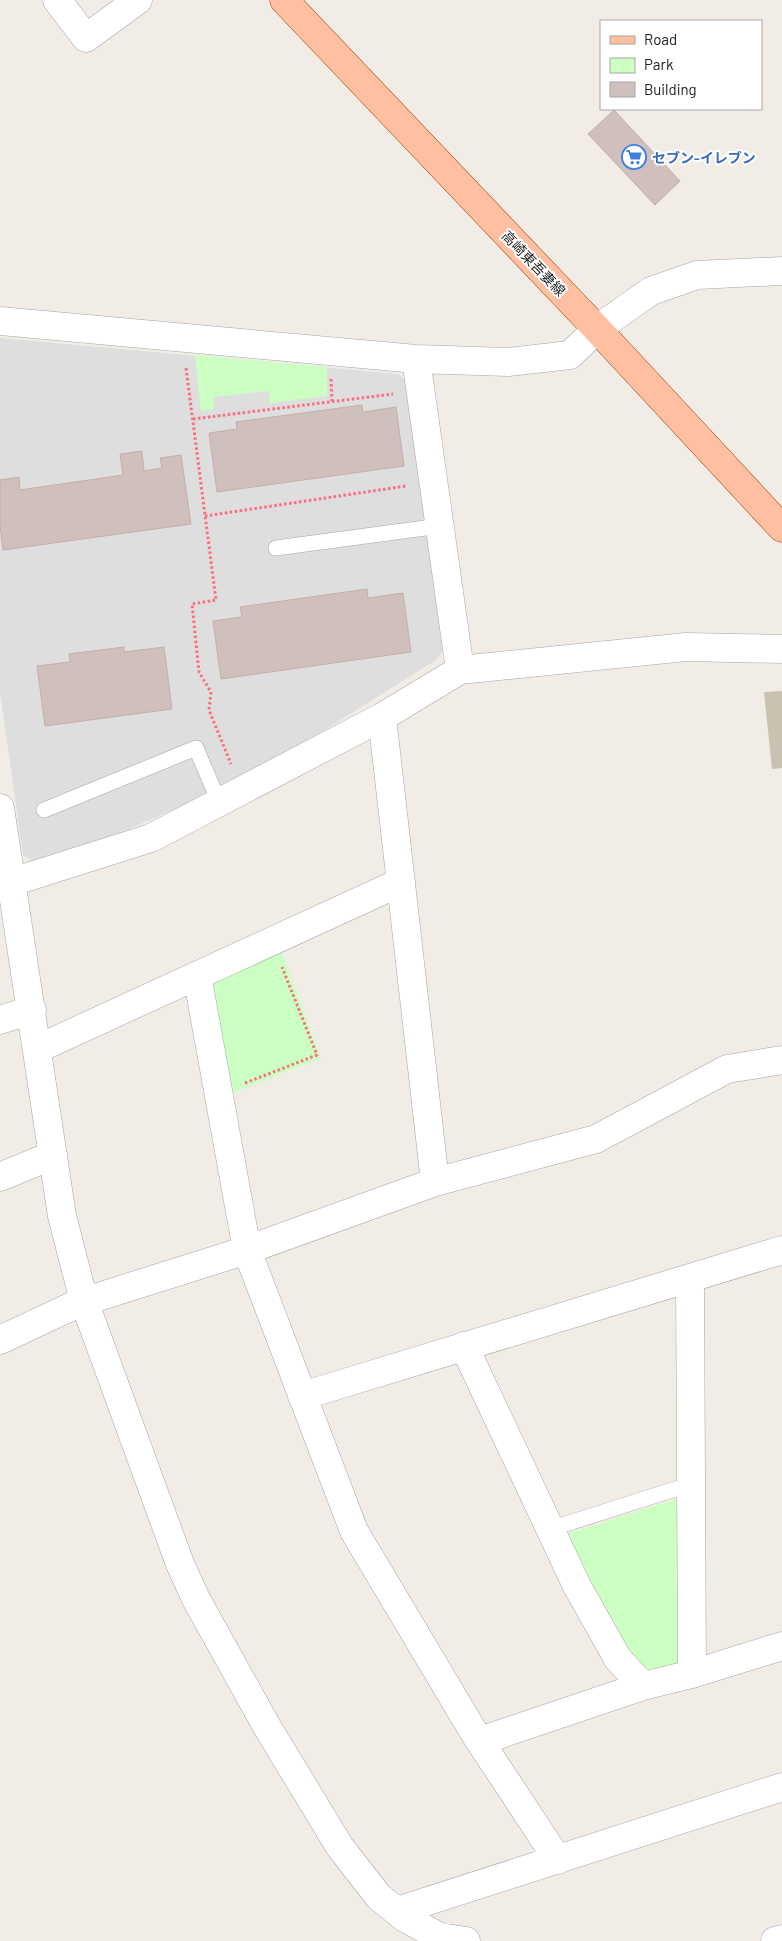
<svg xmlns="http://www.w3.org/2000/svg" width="782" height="1941" viewBox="0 0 782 1941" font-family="Barlow,'Noto Sans JP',sans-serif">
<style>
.residential{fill:#dfdede}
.construction{fill:#c8c3b1}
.park{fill:#ccffc2}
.building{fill:#cfc0bd;stroke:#c6aea8}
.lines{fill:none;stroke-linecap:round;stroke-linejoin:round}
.service-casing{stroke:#a5a5a5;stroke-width:16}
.minor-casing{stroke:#a5a5a5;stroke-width:29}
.primary-casing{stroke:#9f4400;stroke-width:29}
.path{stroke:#ff6c80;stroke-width:3;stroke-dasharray:2.5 2.5;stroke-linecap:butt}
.service{stroke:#fff;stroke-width:15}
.minor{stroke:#fff;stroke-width:28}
.primary{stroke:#ffbfa0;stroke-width:28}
.labels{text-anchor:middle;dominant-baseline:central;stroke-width:4;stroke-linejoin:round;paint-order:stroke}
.shop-label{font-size:14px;font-weight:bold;fill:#366cbe;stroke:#fff;text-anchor:start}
.street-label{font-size:14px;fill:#212121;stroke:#fff}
</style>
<rect width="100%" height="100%" fill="#f2ece7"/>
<path class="residential" d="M0,338L398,374L407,381L444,649L436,660L250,777L96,843L35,863L23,855L0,693Z"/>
<path class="construction" d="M782,691V768L772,769L764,692Z"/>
<path class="park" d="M195,355L327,367V396L270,403L269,391L213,397L214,409L201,411Z
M280,947L321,1058L230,1094L211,976Z
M673,1500L683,1507L679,1665L653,1673L637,1668L566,1544L570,1533Z"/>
<path class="building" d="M614,110L680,181L655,205L588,134Z
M362,405L363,412L396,407L404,466L217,492L209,433L237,429L236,422Z
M142,451L144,471L162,468L160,458L181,455L191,524L3,550L0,526V480L19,477L20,490L123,475L120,454Z
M367,589L368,598L403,593L411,652L221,679L213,621L242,617L240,607Z
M124,647V652L164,647L172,709L45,726L37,666L70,662L69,654Z"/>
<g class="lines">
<defs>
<path id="service" d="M276,548L440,526
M44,810L196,748L219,802
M550,1529L691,1484"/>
<path id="minor" d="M57,0L86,38L138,0
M0,321L416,359L508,362L570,355L597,329L651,291L697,275L782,271
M416,359L460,670
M382,717L435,1182
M0,808L62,1216L84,1301L180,1564L196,1599L266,1725L340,1847L379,1897L405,1918L440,1937L466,1941
M12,882L151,838L382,717L460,670L686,647L782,649
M197,975L247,1250L354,1531L475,1734L558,1860
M0,1020L32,1010
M37,1049L401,882
M0,1177L53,1155
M690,1278L692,1674
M0,1340L79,1303L247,1250L435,1182L596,1139L727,1069L782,1060
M464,1346L577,1586L618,1659L643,1686
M302,1396L782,1250
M480,1741L643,1686L692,1674L782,1646
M397,1911L782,1787
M775,1941L782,1939"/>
<path id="primary" d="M284,0L597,329L782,528"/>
</defs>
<use href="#service" class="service-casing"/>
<use href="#minor" class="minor-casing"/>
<use href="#primary" class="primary-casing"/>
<path class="path" d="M186,368L216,600L192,604L199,672L211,692L209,710L231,764
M331,379L332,401
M193,419L393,394
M205,516L406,486
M245,1083L317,1055L282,967"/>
<use href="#service" class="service"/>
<use href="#minor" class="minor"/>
<use href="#primary" class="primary"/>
</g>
<defs>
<symbol id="supermarket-ring" viewBox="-11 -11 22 22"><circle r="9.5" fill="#fff" stroke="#3f7fe0" stroke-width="1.5"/><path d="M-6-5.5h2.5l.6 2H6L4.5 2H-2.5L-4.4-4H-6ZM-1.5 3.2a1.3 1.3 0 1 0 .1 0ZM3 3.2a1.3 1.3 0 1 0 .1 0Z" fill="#3f7fe0"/></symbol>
</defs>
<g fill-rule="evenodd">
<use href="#supermarket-ring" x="620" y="143" width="28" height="28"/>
</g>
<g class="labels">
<g class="shop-label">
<text x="652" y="157">セブン-イレブン</text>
</g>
<g class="street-label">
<text transform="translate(534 263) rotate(46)">高崎東吾妻線</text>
</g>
</g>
<rect x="600" y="20" width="162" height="90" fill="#ffffff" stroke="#a6a6a6"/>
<rect x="610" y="36" width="25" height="8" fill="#ffbfa0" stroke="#a6a6a6"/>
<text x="644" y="45" font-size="15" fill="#212121">Road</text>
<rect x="610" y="58" width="25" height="15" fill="#ccffc2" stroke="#a6a6a6"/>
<text x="644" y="70" font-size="15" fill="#212121">Park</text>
<rect x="610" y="82" width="25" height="15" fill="#cfc0bd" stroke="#a6a6a6"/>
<text x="644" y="95" font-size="15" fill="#212121">Building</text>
</svg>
